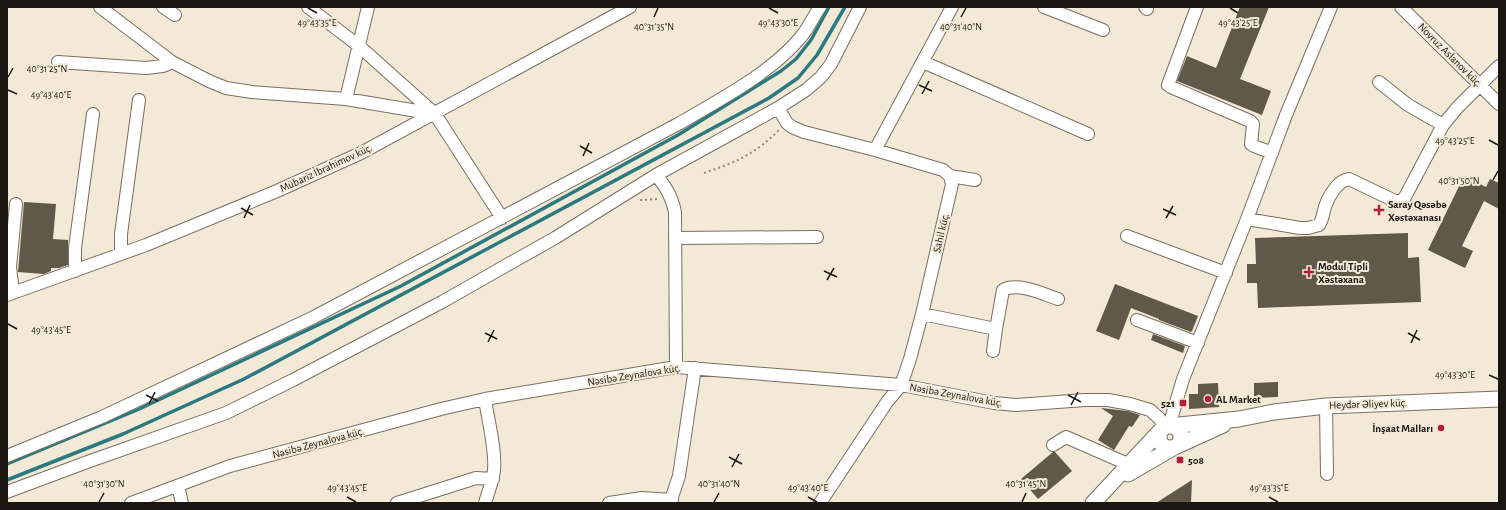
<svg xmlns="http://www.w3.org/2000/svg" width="1506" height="510" viewBox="0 0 1506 510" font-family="'Alegreya Sans',sans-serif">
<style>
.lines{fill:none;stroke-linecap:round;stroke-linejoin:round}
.stream{stroke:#2a7a7f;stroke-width:3.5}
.building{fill:#605849}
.minor-casing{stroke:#786f60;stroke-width:14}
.major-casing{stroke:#786f60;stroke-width:17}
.path{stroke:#90897d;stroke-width:2;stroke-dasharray:2 3;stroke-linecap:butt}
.minor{stroke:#fff;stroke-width:12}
.major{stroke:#fff;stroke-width:15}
.ticks{fill:none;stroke:#1a1711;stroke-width:1.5}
.poi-dot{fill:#b21f39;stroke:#f3e9d7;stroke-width:1.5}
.labels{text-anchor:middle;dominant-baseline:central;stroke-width:4;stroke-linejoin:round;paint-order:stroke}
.street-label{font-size:11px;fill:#1a1711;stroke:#f3e9d7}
.poi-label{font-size:11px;font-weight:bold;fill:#1a1711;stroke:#f3e9d7;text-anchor:start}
.ticks-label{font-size:10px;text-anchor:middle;fill:#1a1711;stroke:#f3e9d7;stroke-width:4;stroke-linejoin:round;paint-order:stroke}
</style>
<rect width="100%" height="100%" fill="#f3e9d7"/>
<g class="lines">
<path class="stream" d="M7,464L137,410L401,286L678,135L781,71L796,59L811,40L829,7
M7,480L123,434L244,379L769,98L798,78L817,55L845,7"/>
</g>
<path class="building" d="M1240,7H1269L1240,79L1271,91L1262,115L1177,81L1187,56L1216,68Z
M1464,176L1486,187L1490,179L1499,183V209L1484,201L1462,246L1473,251L1465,268L1428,250Z
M24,202L56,204L53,239L68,240V265L59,268H51V271L44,274L18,272Z
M1408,233V258L1419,257L1421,302L1258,308L1257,283H1247V264H1256L1255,238Z
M1115,284L1198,316L1192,331L1191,332L1159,320V319L1131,308L1119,340L1096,331Z
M1153,334L1185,346L1183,353L1151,340Z
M1278,382V397L1254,398V383Z
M1218,383L1219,407L1189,409V394H1198V384Z
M1101,408L1128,411L1140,415L1132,427L1129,426L1114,450L1098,440L1113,416Z
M1053,452H1055L1072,471L1038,499L1021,479Z
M1192,480L1191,503H1156Z"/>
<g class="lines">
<defs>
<path id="minor" d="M100,7L172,62L209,81L226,88L252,92L346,99L435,114
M163,7L175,15
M308,7L359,46L435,114L502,218
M1044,7L1103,30
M1145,7L1147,9
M1197,7L1168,85L1171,87L1250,121L1253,124L1251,144L1254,146L1272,153
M1401,7L1499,104
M58,62L146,68L163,66L172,62
M923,62L1088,134
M1379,82L1408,105L1443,125
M346,99L368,7
M778,108L787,123L792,127L804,132L875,150
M656,175C666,187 672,197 675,212L676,367
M950,176L975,180
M1247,219L1300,228H1308L1319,225C1323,219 1323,213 1325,207C1328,197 1338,180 1349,179L1395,201H1401L1405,197L1443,125L1457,108L1499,66
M1127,236L1226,273
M675,238L817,237
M121,254V234L139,100
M75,271V248L93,114
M13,293L10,267L16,204
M7,295L146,245L277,191L361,153L630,7
M922,314L996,329L1003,290C1018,282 1043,294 1058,299
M1137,320L1198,343
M993,351L996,329
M485,399C488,420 496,450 494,470C493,481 488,492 485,503
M1326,406L1327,474
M1169,426L1183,379L1247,219L1286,115L1331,7
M1053,445L1066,437L1130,465
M7,456L102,417L314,317L680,123C719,100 771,73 800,38C808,29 813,17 820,7
M178,486L182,503
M7,492L90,461L226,413L293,380L442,302L514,261L555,238L656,175L778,108L806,90L821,77L831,64L860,7
M131,503L230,466L441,409L485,399L676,367L901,385L994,403L1016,405L1085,400H1108L1130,404L1150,410L1159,418L1165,427
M397,503L476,478L493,479
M609,503L642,498L672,500
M670,503L679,476L695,368
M820,503L887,402L901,385L910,359L922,314L952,184L950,176L943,170L875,150L952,7"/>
<path id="major" d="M1159 437a11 11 0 1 1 22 0a11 11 0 1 1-22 0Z
M1169,426L1239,419L1274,412L1326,406L1499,399
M1177,446L1223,425
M1128,474L1173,448
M1093,503L1161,430"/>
</defs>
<use href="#minor" class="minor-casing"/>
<use href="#major" class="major-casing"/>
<path class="path" d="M704,173C736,162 754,155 779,130
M640,200L659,199"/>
<use href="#minor" class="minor"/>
<use href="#major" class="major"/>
</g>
<path class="ticks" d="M308,8L317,13M769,8L778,13M1230,8L1238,13M654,17L658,8M961,17L966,8M8,77L13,68M919,85L932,91M8,90L17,94M922,94L929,81M1489,140L1498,145M580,146L592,153M583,156L589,143M1493,180L1498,171M241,208L253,215M1163,209L1176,215M244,218L250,205M1166,218L1173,206M824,271L837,277M827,280L834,268M8,324L17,329M485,333L497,339M1408,333L1420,340M488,342L494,330M1411,343L1417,330M1489,375L1498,379M146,395L158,401M1068,395L1081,402M149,404L155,392M1071,405L1078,392M729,457L742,464M732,467L739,454M347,497L356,502M808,497L817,502M1269,497L1278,502M99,502L104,493M714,502L719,493M1022,502L1026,493"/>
<g class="poi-dot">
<path d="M1377 204h4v4h4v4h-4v4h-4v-4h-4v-4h4z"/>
<path d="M1307 266h4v4h4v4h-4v4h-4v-4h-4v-4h4z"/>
<circle cx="1208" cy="399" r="4"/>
<rect x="1179" y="399" width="8" height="8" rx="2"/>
<circle cx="1441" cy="428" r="4"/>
<rect x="1176" y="456" width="8" height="8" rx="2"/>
</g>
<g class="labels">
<g class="street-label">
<text transform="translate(1450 55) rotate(45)">Novruz Aslanov küç.</text>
<text transform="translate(326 168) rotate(-25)">Mübariz İbrahimov küç.</text>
<text transform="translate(941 233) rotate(-77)">Sahil küç.</text>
<text transform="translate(634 375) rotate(-9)">Nəsibə Zeynalova küç.</text>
<text transform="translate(956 395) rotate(10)">Nəsibə Zeynalova küç.</text>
<text transform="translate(1368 404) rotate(-2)">Heydər Əliyev küç.</text>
<text transform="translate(318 443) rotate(-15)">Nəsibə Zeynalova küç.</text>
</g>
<g class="poi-label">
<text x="1388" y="204">Saray Qəsəbə<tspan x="1388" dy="13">Xəstəxanası</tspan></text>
<text x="1318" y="266">Modul Tipli<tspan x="1318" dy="13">Xəstəxana</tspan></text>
<text x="1216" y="399">AL Market</text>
<text x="1175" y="403" text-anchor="end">521</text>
<text x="1433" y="428" text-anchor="end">İnşaat Malları</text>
<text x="1188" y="460">508</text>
</g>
</g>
<g class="ticks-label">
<text x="317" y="26">49°43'35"E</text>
<text x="778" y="26">49°43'30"E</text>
<text x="1238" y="26">49°43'25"E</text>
<text x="654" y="30">40°31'35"N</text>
<text x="961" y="30">40°31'40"N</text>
<text x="47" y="72">40°31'25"N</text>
<text x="51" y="98">49°43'40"E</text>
<text x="1455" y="144">49°43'25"E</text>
<text x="1459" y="184">40°31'50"N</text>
<text x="51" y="333">49°43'45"E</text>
<text x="1455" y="378">49°43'30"E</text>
<text x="104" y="487">40°31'30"N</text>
<text x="719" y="487">40°31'40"N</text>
<text x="1026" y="487">40°31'45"N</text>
<text x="347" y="491">49°43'45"E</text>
<text x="808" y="491">49°43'40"E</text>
<text x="1269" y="491">49°43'35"E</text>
</g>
<rect width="1506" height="510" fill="none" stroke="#1a1711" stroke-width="16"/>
</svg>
